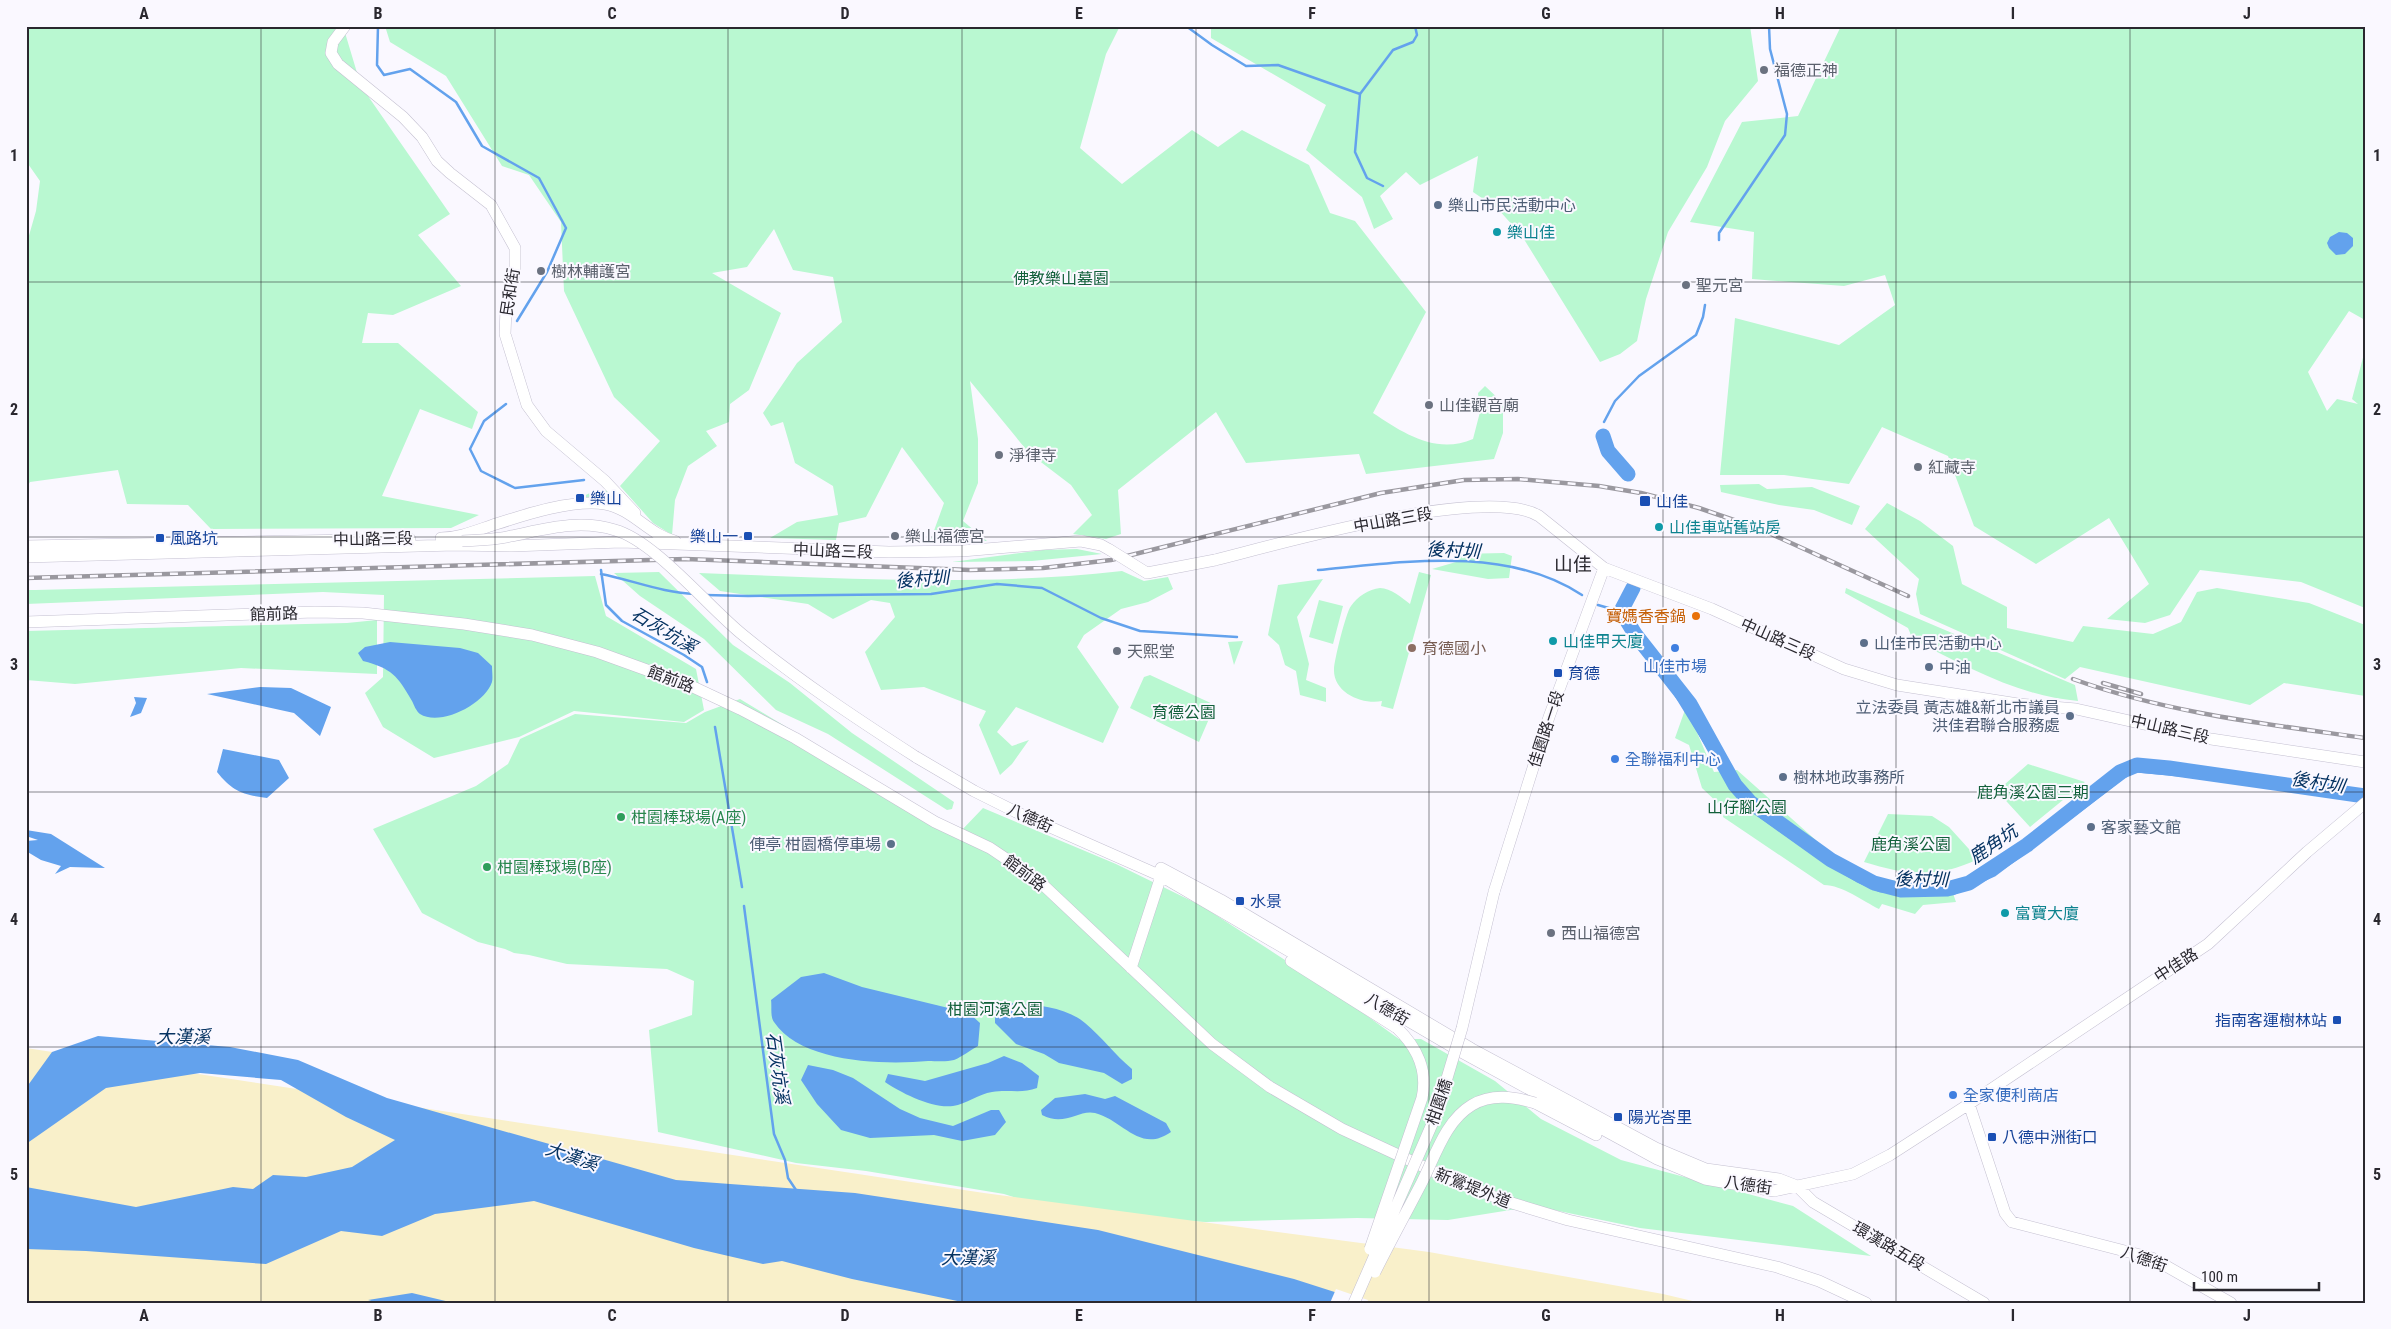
<svg xmlns="http://www.w3.org/2000/svg" width="2391" height="1329" viewBox="0 0 2391 1329" font-family="'Roboto Condensed','Noto Sans TC',sans-serif">
<style>
.green{fill:#b9f8d1}
.sand{fill:#f9f0ca}
.water{fill:#63a2ed}
.pier{fill:#faf8ff}
.lines{fill:none;stroke-linecap:round;stroke-linejoin:round}
.stream{stroke:#63a2ed;stroke-width:2.5}
.river{stroke:#63a2ed;stroke-width:15}
.secondary-casing{stroke:#c4c0d1;stroke-width:12}
.secondary{stroke:#fff;stroke-width:11}
.rail-casing{stroke:#9a989f;stroke-width:4.5}
.rail{stroke:#faf8ff;stroke-width:2.5;stroke-dasharray:8;stroke-linecap:butt}
.secondary-bridge-casing{stroke:#c4c0d1;stroke-width:12;stroke-linecap:butt}
.secondary-bridge{stroke:#fff;stroke-width:11}
.grid{fill:none;stroke:#2a282f;stroke-width:1;stroke-opacity:0.55}
.worship-dot{fill:#6b7280;stroke:#faf8ff;stroke-width:2}
.service-dot{fill:#5c6f8a;stroke:#faf8ff;stroke-width:2}
.culture-dot{fill:#0f9aa8;stroke:#faf8ff;stroke-width:2}
.transit-dot{fill:#1a4fb4;stroke:#faf8ff;stroke-width:2}
.food-dot{fill:#e8710a;stroke:#faf8ff;stroke-width:2}
.education-dot{fill:#8d6e63;stroke:#faf8ff;stroke-width:2}
.shop-dot{fill:#3f7fe0;stroke:#faf8ff;stroke-width:2}
.leisure-dot{fill:#2e9e5b;stroke:#faf8ff;stroke-width:2}
.labels{text-anchor:middle;dominant-baseline:central;stroke-width:4;stroke-linejoin:round;paint-order:stroke}
.worship-label{font-size:16px;fill:#5b616d;stroke:#faf8ff;text-anchor:start}
.service-label{font-size:16px;fill:#4e5e75;stroke:#faf8ff;text-anchor:start}
.culture-label{font-size:16px;fill:#0d838f;stroke:#faf8ff;text-anchor:start}
.park-label{font-size:16px;fill:#12603b;stroke:#faf8ff}
.street-label{font-size:16px;fill:#2a282f;stroke:#faf8ff}
.transit-label{font-size:16px;fill:#164399;stroke:#faf8ff;text-anchor:start}
.food-label{font-size:16px;fill:#c56008;stroke:#faf8ff;text-anchor:end}
.education-label{font-size:16px;fill:#785e54;stroke:#faf8ff;text-anchor:start}
.shop-label{font-size:16px;fill:#366cbe;stroke:#faf8ff;text-anchor:start}
.leisure-label{font-size:16px;fill:#27864d;stroke:#faf8ff;text-anchor:start}
.water-label{font-size:18px;font-style:italic;fill:#063362;stroke:#faf8ff}
.quarter-label{font-size:19px;fill:#2a282f;stroke:#faf8ff}
.neatline{fill:none;stroke:#2a282f;stroke-width:2}
.grid-label{font-size:16px;text-anchor:middle;font-weight:bold;fill:#2a282f}
</style>
<rect width="100%" height="100%" fill="#faf8ff"/>
<path class="green" d="M26,26H343L361,86L450,214L418,235L461,286L393,315L368,313L362,343H398L478,412L472,429L420,409L382,496L479,515L451,528L211,529L188,505L127,504L118,470L30,482L26,489V246L36,211L40,181L26,161Z
M385,26H1120L1106,54L1080,148L1122,184L1192,130L1218,147L1242,130L1309,165L1330,213L1355,221L1426,312L1373,413C1403,433 1436,455 1473,439L1480,412L1478,393L1485,386L1503,403V433L1494,459L1366,474L1359,454L1246,463L1216,412L1118,490L1121,534L1106,539L1073,534L1092,515L1071,485L1029,453L970,381L978,439V483L963,521L987,541L931,539L944,503L902,447L866,517L839,523L836,540L770,538L797,522L838,515L833,486L795,463L783,422L771,426L763,413L797,363L842,322L833,277L793,270L774,229L747,267L712,273L781,313L749,390L730,404L729,422L706,431L717,446L688,466L675,500L672,535L653,523L620,486L660,441L614,397L564,291L561,222L529,175L502,166L446,76L390,42Z
M1211,26H1750L1758,81L1725,121L1707,167L1668,232L1646,299L1637,341L1620,354L1600,362L1522,236L1498,209L1473,192L1478,156L1420,185L1406,172L1380,196L1393,219L1374,229L1362,197L1306,150L1326,105L1211,38Z
M1841,26H2365V320L2349,311L2308,372L2327,411L2337,399L2358,404L2352,399L2365,350V608L2301,582L2200,570L2170,615L2145,623L2107,619L2149,584L2109,518L2036,564L1974,526L1948,456L1882,427L1849,484L1784,475H1720L1735,318L1839,345L1895,305L1885,275L1844,286L1752,279L1754,232L1690,222L1742,122L1798,116Z
M1759,484L1767,489L1812,487L1860,506L1852,525L1814,510L1779,505L1721,492L1720,485Z
M605,490L622,503L566,504L590,493Z
M1887,503L1920,521L1953,546L1962,584L2007,607V628L2073,642L2083,626L2153,634L2181,622L2197,592L2217,588L2309,603L2365,625V696L2284,683L2250,705L2080,667L2065,679L1920,614L1916,594L1919,579L1865,529Z
M1077,549L1102,554L1032,561L952,562L1043,550Z
M1504,553L1512,556L1509,578L1488,579L1432,569L1456,562L1457,554Z
M1122,571L1144,581L1168,577L1173,589L1148,602L1121,609L1084,635L1077,647L1119,707L1103,743L1016,707L997,732L1012,746L1029,740L1012,764L1000,775L979,725L986,711L924,687L881,690L865,652L895,617L890,603L871,600L833,619L808,604L720,591L699,573C840,578 981,587 1122,571Z
M659,572L733,645L790,683L852,733L954,802L952,809L947,810L828,734L776,710L704,639L640,596L614,573Z
M1419,572L1431,575L1393,709L1381,706L1382,701C1363,705 1333,693 1334,669C1334,661 1346,612 1351,606C1357,597 1369,589 1380,588C1391,588 1402,598 1410,604Z
M595,576L606,616L696,669L704,710L684,722L574,711L519,737L434,758L383,727L365,693L383,677L384,595L323,592L26,604V590H35Z
M1323,579L1297,617L1309,664L1306,680L1326,688V702L1300,695L1296,671L1285,665L1279,645L1268,635L1278,585Z
M1846,588L2075,685L2078,701C2018,696 1966,666 1913,640L1908,628L1845,593Z
M1319,600L1343,606L1333,644L1309,637Z
M377,620V674L241,668L75,684L26,680V631L347,623Z
M1243,641L1234,665L1228,642Z
M1150,675L1215,705L1199,742L1130,708L1144,677Z
M740,699L960,832L983,808L1116,864L1202,906L1334,992L1399,1039H1421L1495,1081L1541,1119L1621,1160L1793,1206L1871,1256L1640,1228L1535,1206L1448,1220L1357,1218L1206,1222L1072,1216L1004,1194L866,1171L796,1163L658,1132L649,1030L692,1015L694,981L667,969L567,964L529,955L514,953L505,949L478,942L422,913L373,829L476,786L508,764L520,739L575,714L686,723L705,712Z
M1686,707L1714,772L1737,770L1836,858L1859,873L1885,880L1920,882L1948,879L1956,902L1923,905L1915,914L1882,904L1879,909C1863,901 1842,885 1824,885L1723,817L1725,810L1702,788L1689,745L1675,738Z
M2028,764L2085,782L2030,827L1997,791Z
M1888,814L1932,816L1949,827L1978,859C1937,879 1906,875 1864,862Z"/>
<path class="sand" d="M26,1048L984,1193L1429,1252L1663,1294L1701,1303L26,1301Z"/>
<path class="water" d="M2339,232L2347,233L2353,238V246L2345,254L2336,255L2329,248L2327,243L2330,237Z
M390,642L460,648L478,653L492,666C492,671 493,678 492,682C485,704 440,727 420,714C416,711 414,705 412,701C398,676 391,668 363,661L358,653L365,647Z
M260,687L291,688L331,707L320,736L294,713L207,694Z
M134,697L147,698L141,713L130,717L136,703Z
M223,749L279,760L289,778L267,798C243,795 232,791 217,772Z
M26,830L51,834L105,868L70,867L55,874L61,866L41,860L26,851V841L38,840L26,836Z
M824,973L862,987L969,1013L980,1023L978,1046C970,1050 962,1057 954,1060C947,1062 936,1061 928,1061C884,1065 801,1063 774,1022C770,1017 772,1006 771,1000L801,977Z
M999,1003C1026,1004 1063,1004 1085,1023C1102,1037 1115,1055 1132,1069V1079L1122,1084L1104,1073L1059,1063L1044,1054L1016,1044L995,1023V1012Z
M98,1036L230,1047L298,1060L387,1098L676,1180L855,1193L1098,1230L1294,1279L1369,1303H967L852,1279L782,1261L763,1264L694,1248L534,1201L435,1214L382,1236L341,1231L266,1264L86,1251L26,1249V1187L136,1207L233,1187L253,1189L273,1175L306,1177L352,1167L395,1140L346,1117L281,1080L200,1073L106,1088L26,1144V1088L52,1052Z
M1004,1056L1022,1063L1039,1076L1037,1088C1022,1094 1008,1089 992,1092C979,1094 966,1104 953,1106C933,1109 901,1093 885,1082L888,1074L925,1081L988,1063Z
M808,1065L833,1070L853,1078L900,1109L920,1118L953,1126L991,1110H999L1006,1122L995,1135L962,1141L934,1135L870,1138L841,1130L817,1104L801,1080Z
M1085,1094L1105,1099L1115,1096L1166,1123L1171,1132C1140,1154 1123,1120 1095,1113C1079,1109 1065,1127 1042,1115L1041,1110L1055,1098Z
M412,1293L454,1303H378L368,1300Z"/>
<path class="pier" d="M1336,1289L1368,1300L1367,1303H1330Z"/>
<g class="lines">
<path class="stream" d="M378,26L377,65L384,75L410,69L456,102L482,146L539,178L566,228L547,272L517,321
M1186,26L1212,45L1246,66L1278,65L1360,94
M1383,186L1367,178L1355,152L1360,94L1393,50L1413,42L1417,35L1415,26
M1719,240V233L1785,135L1787,114L1770,49L1769,26
M506,404L484,421L470,449L481,471L515,488L584,480
M1604,422L1615,401L1639,376L1696,335L1703,317L1705,305
M1603,435V436
M601,570L606,605L622,621L684,655L702,667L707,682
M1318,570C1403,562 1506,545 1582,595
M601,574C632,580 663,593 695,594
M705,595L748,596L931,594L997,584L1042,588L1101,618L1140,631L1237,637
M1598,605L1612,609L1620,619L1630,638L1668,683L1743,805L1830,865L1857,881L1880,891L1905,894H1953L1995,875L2133,771L2218,779L2361,801
M715,727L742,887
M744,906L774,1134L785,1160L788,1178L796,1190"/>
<path class="river" d="M1603,436L1608,451L1628,474
M1633,588L1621,611L1635,634L1690,704L1735,785L1750,802L1831,860L1874,883L1901,890L1947,889L1969,883L2027,845L2120,772L2137,765L2169,768L2365,796"/>
<defs>
<path id="secondary" d="M345,26L333,42L331,53L338,64L403,117L422,137L437,161L450,173L491,205L515,248V270L506,309L505,334L527,405L546,431L605,481L635,513
M441,538C459,538 475,531 493,525C524,515 572,499 605,504C633,509 649,535 675,541
M26,546L410,539
M26,557L455,545L512,546L621,542L889,552L962,551L1081,541L1101,545L1110,550
M1215,560C1279,544 1486,484 1539,516L1604,568L1712,609L1844,669L1897,685L2018,704L2076,709L2211,739L2365,762
M26,622L315,612L363,613L464,624L532,635L597,652L691,686L740,709L795,738L935,822L990,848L1039,881L1212,1044L1270,1087L1342,1129L1437,1173L1502,1200L1568,1220L1777,1267L1819,1281L1866,1303
M916,757L974,791L1016,812L1161,876L1463,1053L1657,1159L1705,1179L1774,1191L1853,1174L1890,1155L1969,1104L2208,944L2307,852L2365,803
M1161,868L1221,900L1472,1049L1656,1148L1706,1169L1779,1179L1797,1186L1813,1202L1984,1303
M1494,892L1549,717L1604,568
M1291,961L1397,1028
M1131,968L1161,876L1160,871
M1535,1103L1596,1135
M1969,1104L2005,1213L2012,1222L2152,1258L2231,1303"/>
</defs>
<use href="#secondary" class="secondary-casing"/>
<use href="#secondary" class="secondary"/>
<defs>
<path id="rail" d="M26,578L686,559L970,570L1043,568L1111,560L1381,493L1464,480L1518,479L1599,486L1641,493L1699,508L1760,529L1908,596
M2073,679C2167,713 2266,724 2365,738
M2103,683L2141,694"/>
</defs>
<use href="#rail" class="rail-casing"/>
<use href="#rail" class="rail"/>
<defs>
<path id="secondary-bridge" d="M462,541C478,540 495,540 511,536C546,529 579,519 615,530C655,541 709,608 743,635C798,680 857,719 916,757
M1110,550L1147,573L1215,560
M1370,1249L1422,1098C1428,1071 1417,1047 1397,1028
M1375,1272C1390,1242 1406,1213 1421,1184C1435,1157 1445,1121 1472,1105C1492,1093 1515,1097 1535,1103
M1354,1303L1436,1115L1462,1028L1494,892"/>
</defs>
<use href="#secondary-bridge" class="secondary-bridge-casing"/>
<use href="#secondary-bridge" class="secondary-bridge"/>
</g>
<path class="grid" d="M261,26V1303M495,26V1303M728,26V1303M962,26V1303M1196,26V1303M1429,26V1303M1663,26V1303M1896,26V1303M2130,26V1303M26,282H2365M26,537H2365M26,792H2365M26,1047H2365"/>
<g class="worship-dot">
<circle cx="1764" cy="70" r="5"/>
<circle cx="541" cy="271" r="5"/>
<circle cx="1686" cy="285" r="5"/>
<circle cx="1429" cy="405" r="5"/>
<circle cx="999" cy="455" r="5"/>
<circle cx="1918" cy="467" r="5"/>
<circle cx="895" cy="536" r="5"/>
<circle cx="1117" cy="651" r="5"/>
<circle cx="1551" cy="933" r="5"/>
</g>
<g class="service-dot">
<circle cx="1438" cy="205" r="5"/>
<circle cx="1864" cy="643" r="5"/>
<circle cx="1929" cy="667" r="5"/>
<circle cx="2070" cy="716" r="5"/>
<circle cx="1783" cy="777" r="5"/>
<circle cx="2091" cy="827" r="5"/>
<circle cx="891" cy="844" r="5"/>
</g>
<g class="culture-dot">
<circle cx="1497" cy="232" r="5"/>
<circle cx="1659" cy="527" r="5"/>
<circle cx="1553" cy="641" r="5"/>
<circle cx="2005" cy="913" r="5"/>
</g>
<g class="transit-dot">
<rect x="575" y="493" width="10" height="10" rx="2.5"/>
<rect x="1639" y="495" width="12" height="12" rx="2.5"/>
<rect x="743" y="531" width="10" height="10" rx="2.5"/>
<rect x="155" y="533" width="10" height="10" rx="2.5"/>
<rect x="1553" y="668" width="10" height="10" rx="2.5"/>
<rect x="1235" y="896" width="10" height="10" rx="2.5"/>
<rect x="2332" y="1015" width="10" height="10" rx="2.5"/>
<rect x="1613" y="1112" width="10" height="10" rx="2.5"/>
<rect x="1987" y="1132" width="10" height="10" rx="2.5"/>
</g>
<circle class="food-dot" cx="1696" cy="616" r="5"/>
<circle class="education-dot" cx="1412" cy="648" r="5"/>
<g class="shop-dot">
<circle cx="1675" cy="648" r="5"/>
<circle cx="1615" cy="759" r="5"/>
<circle cx="1953" cy="1095" r="5"/>
</g>
<g class="leisure-dot">
<circle cx="621" cy="817" r="5"/>
<circle cx="487" cy="867" r="5"/>
</g>
<g class="labels">
<g class="worship-label">
<text x="1774" y="70">福德正神</text>
<text x="551" y="271">樹林輔護宮</text>
<text x="1696" y="285">聖元宮</text>
<text x="1439" y="405">山佳觀音廟</text>
<text x="1009" y="455">淨律寺</text>
<text x="1928" y="467">紅藏寺</text>
<text x="905" y="536">樂山福德宮</text>
<text x="1127" y="651">天熙堂</text>
<text x="1561" y="933">西山福德宮</text>
</g>
<g class="service-label">
<text x="1448" y="205">樂山市民活動中心</text>
<text x="1874" y="643">山佳市民活動中心</text>
<text x="1939" y="667">中油</text>
<text x="2060" y="707" text-anchor="end">立法委員 黃志雄&amp;新北市議員<tspan x="2060" dy="18">洪佳君聯合服務處</tspan></text>
<text x="1793" y="777">樹林地政事務所</text>
<text x="2101" y="827">客家藝文館</text>
<text x="881" y="844" text-anchor="end">俥亭 柑園橋停車場</text>
</g>
<g class="culture-label">
<text x="1507" y="232">樂山佳</text>
<text x="1669" y="527">山佳車站舊站房</text>
<text x="1563" y="641">山佳甲天廈</text>
<text x="2015" y="913">富寶大廈</text>
</g>
<g class="park-label">
<text x="1061" y="278">佛教樂山墓園</text>
<text x="1184" y="712">育德公園</text>
<text x="2033" y="792">鹿角溪公園三期</text>
<text x="1747" y="807">山仔腳公園</text>
<text x="1911" y="844">鹿角溪公園</text>
<text x="995" y="1009">柑園河濱公園</text>
</g>
<g class="street-label">
<text transform="translate(510 292) rotate(-81)">民和街</text>
<text transform="translate(1393 520) rotate(-10)">中山路三段</text>
<text transform="translate(373 539) rotate(-1)">中山路三段</text>
<text transform="translate(833 551) rotate(2)">中山路三段</text>
<text transform="translate(274 614) rotate(-2)">館前路</text>
<text transform="translate(1778 639) rotate(24)">中山路三段</text>
<text transform="translate(671 679) rotate(21)">館前路</text>
<text transform="translate(1546 729) rotate(-72)">佳園路一段</text>
<text transform="translate(2170 729) rotate(13)">中山路三段</text>
<text transform="translate(1030 818) rotate(24)">八德街</text>
<text transform="translate(1025 873) rotate(37)">館前路</text>
<text transform="translate(2176 965) rotate(-33)">中佳路</text>
<text transform="translate(1387 1009) rotate(30)">八德街</text>
<text transform="translate(1439 1102) rotate(-71)">柑園橋</text>
<text transform="translate(1748 1185) rotate(8)">八德街</text>
<text transform="translate(1473 1188) rotate(22)">新鶯堤外道</text>
<text transform="translate(1889 1246) rotate(30)">環漢路五段</text>
<text transform="translate(2144 1259) rotate(19)">八德街</text>
</g>
<g class="transit-label">
<text x="590" y="498">樂山</text>
<text x="1656" y="501">山佳</text>
<text x="738" y="536" text-anchor="end">樂山一</text>
<text x="170" y="538">風路坑</text>
<text x="1568" y="673">育德</text>
<text x="1250" y="901">水景</text>
<text x="2327" y="1020" text-anchor="end">指南客運樹林站</text>
<text x="1628" y="1117">陽光峇里</text>
<text x="2002" y="1137">八德中洲街口</text>
</g>
<g class="food-label">
<text x="1686" y="616">寶媽香香鍋</text>
</g>
<g class="education-label">
<text x="1422" y="648">育德國小</text>
</g>
<g class="shop-label">
<text x="1675" y="666" text-anchor="middle">山佳市場</text>
<text x="1625" y="759">全聯福利中心</text>
<text x="1963" y="1095">全家便利商店</text>
</g>
<g class="leisure-label">
<text x="631" y="817">柑園棒球場(A座)</text>
<text x="497" y="867">柑園棒球場(B座)</text>
</g>
<g class="water-label">
<text transform="translate(1453 550) rotate(3)">後村圳</text>
<text transform="translate(922 579) rotate(-4)">後村圳</text>
<text transform="translate(664 630) rotate(31)">石灰坑溪</text>
<text transform="translate(2318 782) rotate(9)">後村圳</text>
<text transform="translate(1993 844) rotate(-34)">鹿角坑</text>
<text transform="translate(1921 879) rotate(1)">後村圳</text>
<text x="183" y="1036">大漢溪</text>
<text transform="translate(778 1068) rotate(82)">石灰坑溪</text>
<text transform="translate(572 1156) rotate(18)">大漢溪</text>
<text x="968" y="1257">大漢溪</text>
</g>
<g class="quarter-label">
<text x="1573" y="564">山佳</text>
</g>
</g>
<rect width="2391" height="1329" fill="none" stroke="#faf8ff" stroke-width="55"/>
<path d="M2194 1282v8h125v-8" fill="none" stroke="#2a282f" stroke-width="2.5"/>
<text x="2201" y="1282" font-size="15" fill="#2a282f" stroke="#faf8ff" stroke-width="4" paint-order="stroke">100 m</text>
<rect x="28" y="28" width="2336" height="1274" class="neatline"/>
<g class="grid-label">
<text x="144" y="19">A</text>
<text x="378" y="19">B</text>
<text x="612" y="19">C</text>
<text x="845" y="19">D</text>
<text x="1079" y="19">E</text>
<text x="1312" y="19">F</text>
<text x="1546" y="19">G</text>
<text x="1780" y="19">H</text>
<text x="2013" y="19">I</text>
<text x="2247" y="19">J</text>
<text x="14" y="161">1</text>
<text x="2377" y="161">1</text>
<text x="14" y="415">2</text>
<text x="2377" y="415">2</text>
<text x="14" y="670">3</text>
<text x="2377" y="670">3</text>
<text x="14" y="925">4</text>
<text x="2377" y="925">4</text>
<text x="14" y="1180">5</text>
<text x="2377" y="1180">5</text>
<text x="144" y="1321">A</text>
<text x="378" y="1321">B</text>
<text x="612" y="1321">C</text>
<text x="845" y="1321">D</text>
<text x="1079" y="1321">E</text>
<text x="1312" y="1321">F</text>
<text x="1546" y="1321">G</text>
<text x="1780" y="1321">H</text>
<text x="2013" y="1321">I</text>
<text x="2247" y="1321">J</text>
</g>
</svg>
